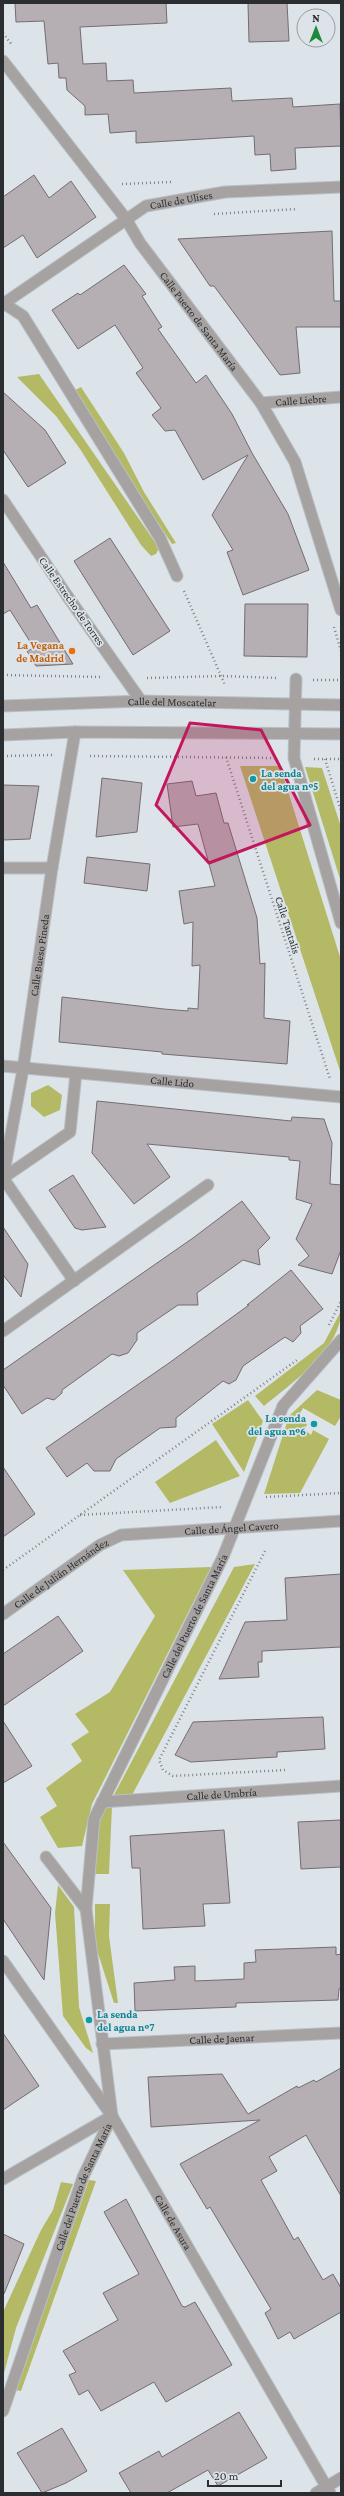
<svg xmlns="http://www.w3.org/2000/svg" width="344" height="2496" viewBox="0 0 344 2496" font-family="'Crimson Pro',serif">
<style>
.green{fill:#b4b966}
.building{fill:#b5afb3;stroke:#736d71}
.lines{fill:none;stroke-linecap:round;stroke-linejoin:round}
.pedestrian-casing{stroke:#b9c0c4;stroke-width:13}
.minor-casing{stroke:#b9c0c4;stroke-width:13}
.tertiary-casing{stroke:#b9c0c4;stroke-width:13}
.path{stroke:#7e8386;stroke-width:2.5;stroke-dasharray:1 3;stroke-linecap:butt}
.pedestrian{stroke:#a6a2a1;stroke-width:11}
.minor{stroke:#a6a2a1;stroke-width:11}
.tertiary{stroke:#a6a2a1;stroke-width:11}
.marked{fill:#c2185b;fill-opacity:0.2;stroke:#c2185b;stroke-width:3;stroke-linejoin:round}
.food-dot{fill:#e8710a;stroke:#dde4e9;stroke-width:1.5}
.culture-dot{fill:#0f9aa8;stroke:#dde4e9;stroke-width:1.5}
.labels{text-anchor:middle;dominant-baseline:central;stroke-width:3.5;stroke-linejoin:round;paint-order:stroke}
.street-label{font-size:11px;fill:#2b2e30;stroke:#dde4e9}
.food-label{font-size:11px;font-weight:bold;fill:#c56008;stroke:#dde4e9;text-anchor:end}
.culture-label{font-size:11px;font-weight:bold;fill:#0d838f;stroke:#dde4e9;text-anchor:start}
</style>
<rect width="100%" height="100%" fill="#dde4e9"/>
<path class="green" d="M39,374L159,548L156,554L151,556L141,545L80,449L56,416L17,377Z
M81,387L124,453L144,492L176,543L172,544L71,392Z
M240,766H280L341,960V1074Z
M305,767L322,768L341,827V882Z
M48,1085L62,1095L60,1110L44,1117L31,1106V1093Z
M341,1311C341,1349 291,1384 264,1406L255,1396L324,1343Z
M317,1390L341,1400V1416L335,1426L303,1408L298,1417L307,1424L305,1430L311,1435L313,1430L329,1439L300,1493L264,1494L289,1416Z
M248,1400L263,1421L244,1472L212,1424Z
M216,1440L240,1476L170,1503L155,1482Z
M255,1564L132,1795H114L234,1567Z
M211,1567L92,1804L82,1846L58,1848L40,1817L57,1806L46,1788L82,1761L71,1744L89,1732L75,1714L110,1692L155,1616L123,1570Z
M106,1806H112L109,1874H95L99,1824Z
M58,1885L74,1907L79,2007L93,2053L86,2048L63,2016L55,1913Z
M95,1904H110L109,1936L118,2003H114L95,1944Z
M89,2180L96,2181L21,2391L15,2390Z
M61,2182L73,2184L16,2328L3,2377V2312L41,2230L53,2210Z"/>
<path class="building" d="M15,3H166L167,23L80,27L83,64L106,63L107,81L133,80L134,93L231,88L232,101L292,98L293,107L340,104L341,146L295,148L296,169L271,171L270,154L255,155L254,136L136,143V131L110,133L108,114L85,115V106L67,90L66,78H59L58,63L48,64L44,21L16,22Z
M248,3H287L289,41L249,42Z
M34,175L49,198L71,181L96,217L37,258L23,235L3,248V197Z
M332,231L334,301H341V327H296L300,373L280,375L214,286H210L178,239Z
M124,265L146,294L142,296L162,327L158,329L196,383L206,375L232,414L252,453L288,514L309,570L243,595L227,552L233,550L212,515L248,455L203,480L175,430L165,431L152,415L161,408L136,373L143,368L115,325L78,349L52,310L78,293L80,295Z
M3,392L45,430L66,463L28,487L3,450Z
M110,538L170,631L133,655L74,561Z
M3,562L31,608L37,605L73,664L36,666L27,651L34,648L10,610L3,614Z
M245,604H308L307,657L244,656Z
M102,778L142,783L137,832L96,837Z
M192,781L196,796L216,793L224,823H228L257,918L260,964L265,963L264,1018L290,1021L287,1064L162,1054V1052L59,1042L62,997L164,1009L188,1011V1008L198,1009L200,965L192,966L193,922L184,924L179,891L215,886L198,824L173,827L167,784Z
M3,785L39,786L30,839L3,840Z
M87,857L150,864L147,891L84,883Z
M97,1101L291,1121L292,1117L324,1119L332,1143L330,1184L341,1185V1250L332,1274L298,1265L309,1256L296,1239L312,1204L296,1199L300,1161L289,1160V1157L147,1144L170,1177L134,1204L92,1153Z
M73,1175L106,1227L82,1230L75,1228L49,1190Z
M242,1201L270,1238L258,1250L260,1265L243,1260L197,1293L198,1305H178L137,1333V1340L128,1353L119,1356L112,1354L62,1390V1393L54,1400L47,1398L22,1414L3,1385V1370L193,1238Z
M3,1227L28,1264L21,1297L3,1275Z
M291,1270L323,1309L300,1326L301,1333L293,1342L285,1337L243,1366L236,1380L229,1384L223,1381L176,1418V1427L160,1428L116,1459L110,1471H94L87,1463L67,1477L46,1448L169,1363L249,1305H247Z
M3,1467L35,1514L3,1537Z
M341,1574V1647L262,1651V1662H258L259,1677L219,1679L245,1622L287,1620L285,1578Z
M58,1616L83,1651L3,1706V1654Z
M323,1717L325,1749L277,1752V1757L191,1762L175,1755L193,1722Z
M3,1721L32,1766L3,1783Z
M341,1820V1867L301,1869L298,1822Z
M224,1830L230,1903L203,1904L205,1926L143,1929L140,1868H132L130,1836Z
M3,1842L51,1908L44,1980L3,1919Z
M336,1947V1955L341,1954V1988L339,1989L338,2000L236,2003V2007L135,2011L134,1983L175,1980L174,1967L195,1966V1981L244,1979V1963L256,1962L255,1950Z
M3,2033L39,2086L3,2110Z
M341,2068V2196L306,2135L269,2157L277,2171L261,2180L294,2240L298,2237L323,2280L333,2274L341,2288V2312L294,2339L290,2332L278,2339L265,2313L271,2309L210,2207L207,2209L180,2164L260,2120L151,2127L148,2077L222,2074L248,2114L297,2086L298,2088L314,2080L316,2082Z
M126,2199L182,2306L185,2307L195,2302L232,2365L166,2402L154,2382L101,2411L88,2390L79,2395L69,2375L76,2372L63,2351L118,2320L103,2293L139,2274L104,2212Z
M3,2234L24,2244L4,2294H3Z
M239,2412L267,2458L218,2486L208,2470L167,2493H131L119,2473L159,2451L162,2457Z
M62,2428L87,2471L66,2483L42,2493L17,2453Z"/>
<g class="lines">
<defs>
<g id="pedestrian">
<path d="M3,303L23,316L160,538L177,576"/>
<path d="M68,597L141,701"/>
<path d="M296,679L294,758L341,923"/>
<path d="M46,1857L86,1909"/>
<path id="s1" d="M3,2411L83,2177L112,2116L86,1909L94,1819L223,1557L283,1406L341,1340"/>
</g>
<g id="minor">
<path id="s2" d="M3,61L126,219L140,243L261,403L295,462L341,610"/>
<path id="s3" d="M3,304L146,206L225,192L341,187"/>
<path id="s4" d="M261,403L341,397"/>
<path d="M3,500L68,597"/>
<path d="M3,868H52"/>
<path id="s5" d="M3,1066L341,1097"/>
<path d="M3,1178L70,1132L76,1073"/>
<path id="s6" d="M74,1281L3,1178L23,1069L52,868L75,732"/>
<path d="M3,1331L208,1185"/>
<path id="s7" d="M3,1614L100,1545L121,1535L341,1521"/>
<path id="s8" d="M102,1802L341,1786"/>
<path id="s9" d="M3,1961L112,2116L330,2493"/>
<path id="s10" d="M102,2044L341,2033"/>
<path d="M3,2179L112,2116"/>
<path d="M316,2493L341,2478"/>
</g>
<g id="tertiary">
<path id="s11" d="M3,706L141,701L341,705"/>
<path d="M3,735L75,732L341,734"/>
</g>
</defs>
<use href="#pedestrian" class="pedestrian-casing"/>
<use href="#minor" class="minor-casing"/>
<use href="#tertiary" class="tertiary-casing"/>
<path class="path" d="M3,33L12,45
M122,184L171,182
M214,214L297,209
M184,591L225,685
M334,627L341,651
M3,675L102,677
M147,678L221,676L278,678
M313,680H341
M3,756L53,755
M90,756L277,758
M226,757L330,1079
M314,759H341
M325,759L341,811
M329,1325L341,1301
M266,1497L341,1493
M80,1515L223,1507
M265,1551L159,1760L163,1770L173,1776L285,1770
M3,1570L297,1360"/>
<use href="#pedestrian" class="pedestrian"/>
<use href="#minor" class="minor"/>
<use href="#tertiary" class="tertiary"/>
</g>
<path class="marked" d="M190,723L261,730L310,825L209,863L156,805Z"/>
<circle class="food-dot" cx="72" cy="651" r="4"/>
<g class="culture-dot">
<circle cx="253" cy="779" r="4"/>
<circle cx="314" cy="1424" r="4"/>
<circle cx="89" cy="2020" r="4"/>
</g>
<g class="labels">
<g class="street-label">
<text stroke="none"><textPath href="#s3" startOffset="209">Calle de Ulises</textPath></text>
<text stroke="none"><textPath href="#s2" startOffset="326">Calle Puerto de Santa María</textPath></text>
<text stroke="none"><textPath href="#s4" startOffset="40">Calle Liebre</textPath></text>
<text transform="translate(72 601) rotate(55)">Calle Estrecho de Torres</text>
<text stroke="none"><textPath href="#s11" startOffset="169">Calle del Moscatelar</textPath></text>
<text transform="translate(288 925) rotate(72)">Calle Tantalis</text>
<text stroke="none"><textPath href="#s6" startOffset="351">Calle Bueso Pineda</textPath></text>
<text stroke="none"><textPath href="#s5" startOffset="170">Calle Lido</textPath></text>
<text stroke="none"><textPath href="#s7" startOffset="253">Calle de Ángel Cavero</textPath></text>
<text stroke="none"><textPath href="#s7" startOffset="71">Calle de Julián Hernández</textPath></text>
<text stroke="none"><textPath href="#s1" startOffset="840">Calle del Puerto de Santa María</textPath></text>
<text stroke="none"><textPath href="#s8" startOffset="120">Calle de Umbría</textPath></text>
<text stroke="none"><textPath href="#s10" startOffset="120">Calle de Jaenar</textPath></text>
<text stroke="none"><textPath href="#s1" startOffset="238">Calle del Puerto de Santa María</textPath></text>
<text stroke="none"><textPath href="#s9" startOffset="312">Calle de Asura</textPath></text>
</g>
<g class="food-label">
<text x="64" y="645">La Vegana<tspan x="64" dy="13">de Madrid</tspan></text>
</g>
<g class="culture-label">
<text x="261" y="773">La senda<tspan x="261" dy="13">del agua nº5</tspan></text>
<text x="306" y="1418" text-anchor="end">La senda<tspan x="306" dy="13">del agua nº6</tspan></text>
<text x="97" y="2014">La senda<tspan x="97" dy="13">del agua nº7</tspan></text>
</g>
</g>
<rect width="344" height="2496" fill="none" stroke="#2b2e30" stroke-width="8"/>
<g transform="translate(316 28)"><circle r="19" fill="#dde4e9" stroke="#969b9f"/>
<path d="M0-3L7 15L0 10L-7 15Z" fill="#20883d"/>
<text y="-6" font-size="11" font-weight="bold" text-anchor="middle" fill="#2b2e30">N</text>
</g>
<path d="M208 2480v6h73v-6" fill="none" stroke="#2b2e30" stroke-width="2"/>
<text x="214" y="2480" font-size="12" fill="#2b2e30" stroke="#dde4e9" stroke-width="3" paint-order="stroke">20 m</text>
</svg>
